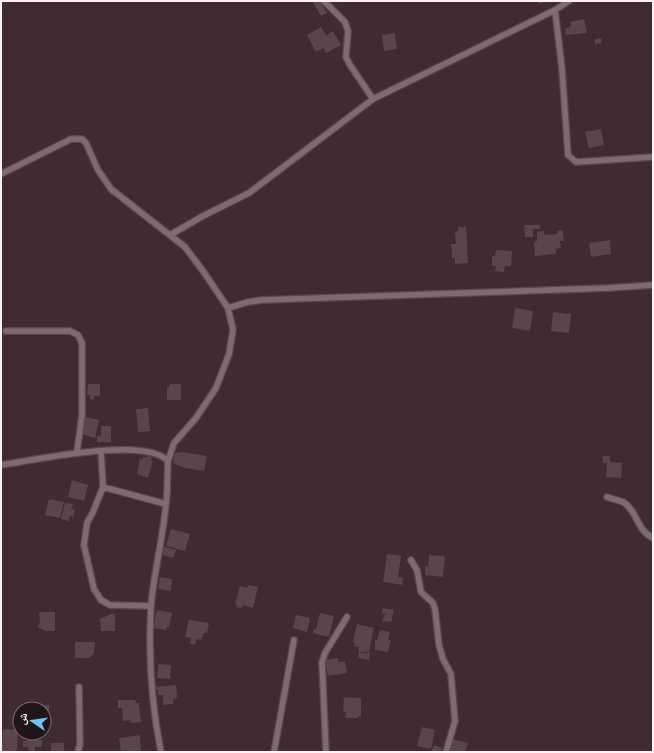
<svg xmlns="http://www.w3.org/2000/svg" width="654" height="753" viewBox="0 0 654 753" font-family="Figtree,'Noto Naskh Arabic',sans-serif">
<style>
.building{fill:#5b444b}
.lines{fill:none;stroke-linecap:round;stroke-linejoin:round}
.minor-casing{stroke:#5a484e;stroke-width:8}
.minor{stroke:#816970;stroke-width:5.5}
</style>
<rect width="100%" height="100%" fill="#402b31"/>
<path class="building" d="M320,1L327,13L321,16L313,2Z
M538,1H548L539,4Z
M584,19L587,33L566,35L565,29L571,26L570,22Z
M321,27L326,35L333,31L341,45L326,53L324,48L316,52L307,35Z
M395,33L397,49L384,51L382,35Z
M601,38L602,43L595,44V39Z
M601,129L604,145L589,148L585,132Z
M524,225H540V229H533V237H525Z
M458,227H466L468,263L455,264V258H452L451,244H456L455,232L458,231Z
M563,230L564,241H560L561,248L556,249V254L535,256L534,242L537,241V232L544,231V235L557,234V231Z
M610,240L611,254L591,257L589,243Z
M496,250L512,251L511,266H505L504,272L495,271L496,266H492V256H495Z
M515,308L533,311L530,331L512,328Z
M553,312L571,314L569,333L551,331Z
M88,384H100V396H94V400L90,399V395H87Z
M170,384H181V400H167V387H170Z
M148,408L150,431L138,432L136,409Z
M86,417L99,420L95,438L82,434Z
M101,426H111V442H97V436H101Z
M184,452L207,456L204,471L184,468L173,463L175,453Z
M147,456L152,457L151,461H153L148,478L137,474L140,458L142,460L143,457L147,458Z
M603,456H610V462L622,463L621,478L606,477L607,463H603Z
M72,480L88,485L84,501L68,497Z
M49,499L64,502L60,518L45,515Z
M65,503L73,504L71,509L75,510L73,517L70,516L69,521L61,519Z
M171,529L190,534L185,551L166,546Z
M162,546L176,550L173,558L159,554Z
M387,554L401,556L398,577L403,578L402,585L383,582Z
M429,555L445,556L443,577L425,575V566L428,567Z
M160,577L172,579L171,591L158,589Z
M248,585L258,587L253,608L243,605L242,608L236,607L237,605L235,604L240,586L247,588Z
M383,608L394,610L391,622L382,621L385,614L382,613Z
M157,610L172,613L169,627H167L166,630L153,628Z
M39,612H55V631H45L37,626L40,623Z
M320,613L334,616L329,637L313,633L314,629H316Z
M111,614H115V631H101L100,619Z
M296,615L310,618L307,632L293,628Z
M189,620L209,623L207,633H204L201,640L196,639L195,645L190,644L191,638L185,637Z
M357,624L374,628L369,651H367V653L358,651L359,647L354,646L355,643L353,642Z
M380,630L390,632L388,640H391L388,652L375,650V639L377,640Z
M75,642H95L94,654L89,658H75Z
M359,652L367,654L368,652H370L369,660L358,658Z
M338,658V662L345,661L347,673L328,676L325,660Z
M158,664L171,665L170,679L157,678Z
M176,685L177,698L173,699V704L163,705V695H158V690H154V687Z
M344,697L361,698V717L358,716V718H345L346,712H343Z
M118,700H135L136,703H139L141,722L130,723L131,720L123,721L122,708H118Z
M25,705H49V720H44V709H25Z
M422,727L435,730L431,749L417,746Z
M3,729L18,730L17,752H1Z
M140,735L141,751L121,752L119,738Z
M28,738L42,740V747H35V752H29L28,747H23V741H28Z
M453,739L468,743L465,752H449Z
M51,743H64V752H51Z
M434,745L442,748L441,752H431Z"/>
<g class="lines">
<defs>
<path id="minor" d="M324,1L345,22L348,31L346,57L350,65L373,99
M555,10L562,69L568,155L576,162L653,157
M1,174L71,139H82L86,143L98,170L111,189L185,247L203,271L228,308L233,330L229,354L216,388L196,418L174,443L168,461
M170,235L203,216L249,193L373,99L555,10L569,1
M228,308L248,302L262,300L608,288L653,285
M6,331H70L78,335L82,343V415L77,452
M101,451L103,487
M1,465C35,460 144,436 168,461C167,475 168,490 166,504C163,538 154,572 151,606C148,658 151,702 161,752
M607,497C612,499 618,500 623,502C637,510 637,531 653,538
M411,560L417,570L421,592L433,603L435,609L439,645L443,659L451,674L455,721L446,752
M151,606L110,605L101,600L94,589L84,545L87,523L93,512L103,487L166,504
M78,752L80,744L79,687
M274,752L294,640
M326,752L322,662L325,653L347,617"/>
</defs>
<use href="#minor" class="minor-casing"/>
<use href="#minor" class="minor"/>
</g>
<rect width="654" height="753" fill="none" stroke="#fff1f4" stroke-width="4"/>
<g transform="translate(32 721) rotate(283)"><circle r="19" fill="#201619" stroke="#796e71"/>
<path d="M0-3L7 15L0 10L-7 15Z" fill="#72c1f5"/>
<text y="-6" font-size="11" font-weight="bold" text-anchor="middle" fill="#fff1f4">ش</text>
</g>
</svg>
